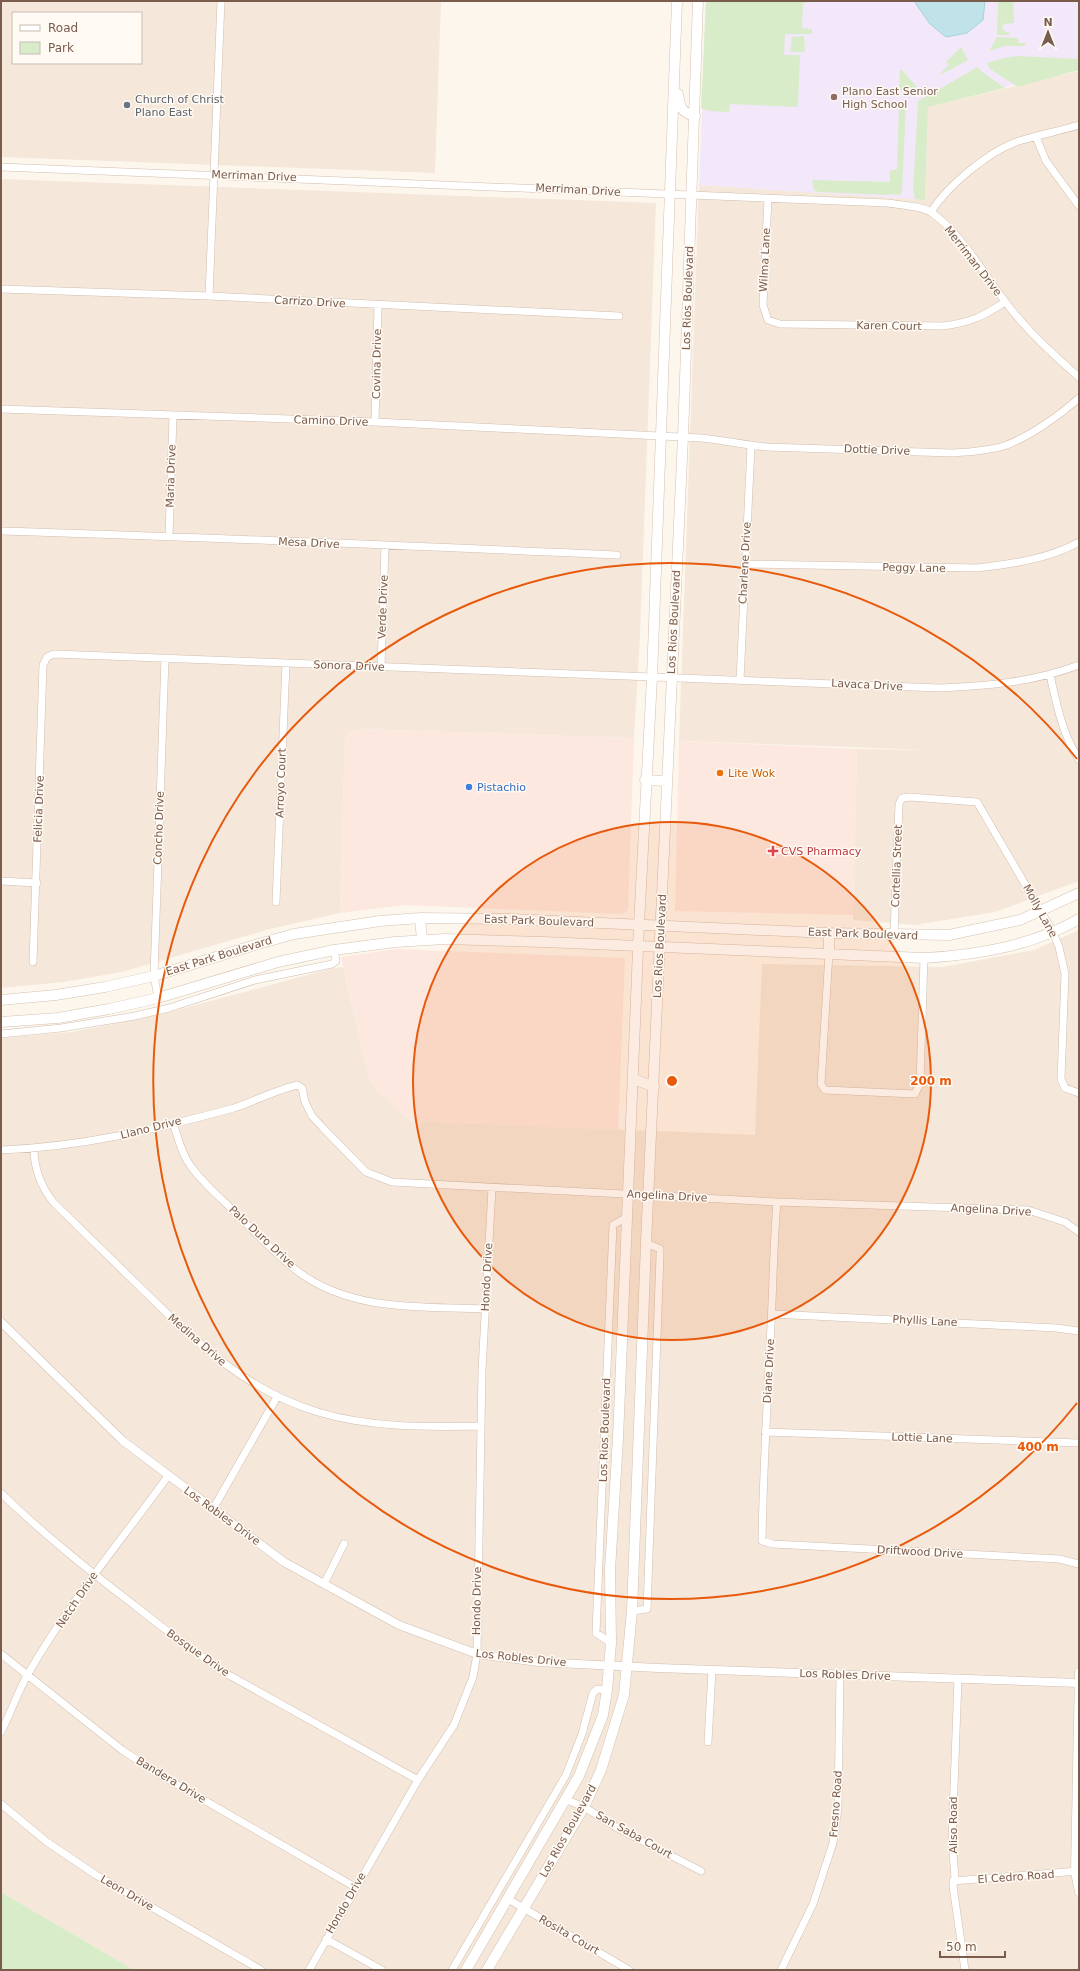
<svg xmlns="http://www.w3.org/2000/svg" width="1080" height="1971" viewBox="0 0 1080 1971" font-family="'DejaVu Sans',sans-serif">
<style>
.residential{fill:#f5e8da;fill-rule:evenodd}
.commercial{fill:#fde8e0}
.education{fill:#f3e8fa}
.green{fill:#d8ecc9}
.water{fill:#bfe3e8;stroke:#a5d3da}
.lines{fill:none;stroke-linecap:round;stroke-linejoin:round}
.minor-casing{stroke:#d1beb0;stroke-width:8}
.tertiary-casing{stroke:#d1beb0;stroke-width:9}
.secondary-casing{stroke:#d6c0b0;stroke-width:11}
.minor{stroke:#fff;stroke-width:7}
.tertiary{stroke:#fff;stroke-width:8}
.secondary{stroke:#fff;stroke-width:10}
.ring{fill:none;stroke:#e8590c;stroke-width:2}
.education-dot{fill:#8d6e63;stroke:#fffaf3;stroke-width:1.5}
.worship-dot{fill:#6b7280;stroke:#fffaf3;stroke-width:1.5}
.food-dot{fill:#e8710a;stroke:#fffaf3;stroke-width:1.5}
.shop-dot{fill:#3f7fe0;stroke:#fffaf3;stroke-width:1.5}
.health-dot{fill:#e0444e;stroke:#fffaf3;stroke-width:1.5}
.labels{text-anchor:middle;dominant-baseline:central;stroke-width:3;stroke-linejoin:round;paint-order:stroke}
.education-label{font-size:11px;fill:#785e54;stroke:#fffaf3;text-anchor:start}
.worship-label{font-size:11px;fill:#5b616d;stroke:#fffaf3;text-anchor:start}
.street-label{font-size:11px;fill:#7a5c4d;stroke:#fffaf3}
.food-label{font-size:11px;fill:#c56008;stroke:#fffaf3;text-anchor:start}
.shop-label{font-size:11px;fill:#366cbe;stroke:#fffaf3;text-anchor:start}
.health-label{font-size:11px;fill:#be3a42;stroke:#fffaf3;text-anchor:start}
.centre{fill:#e8590c;stroke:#fffaf3;stroke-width:2}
.ring-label{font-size:12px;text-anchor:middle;font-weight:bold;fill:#e8590c;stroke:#fffaf3;stroke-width:3;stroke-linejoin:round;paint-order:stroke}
</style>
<rect width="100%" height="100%" fill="#fdf6ec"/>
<path class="residential" d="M1,1H441L435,173L1,157ZM13,13H141V63H13Z
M1079,71V881L995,912L915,925L853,920L857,749L931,750L679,741L699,185L925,199L928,107Z
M1,179L656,203L640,636L634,738L359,729L354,731L348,733L345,739L340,913L270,929L122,972L63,982L1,988Z
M1079,930V1970H134L1,1892V1038L72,1032L163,1014L333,968L343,967L371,1084L410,1121L755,1135L762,964L942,967L1034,950Z"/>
<path class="commercial" d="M359,729L634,738L628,910L622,914L404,905L340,913L345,739L348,733Z
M679,741L857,749L853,915L675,911Z
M396,949L625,958L618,1130L410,1121L371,1084L341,957Z"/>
<path class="education" d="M706,1H1079V69L928,107L925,200L699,185Z"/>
<path class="green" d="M706,1H814L803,3L802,28L812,29V34H785L784,55H800L798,107L730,104L729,112L709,111L701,108Z
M998,1H1013L1014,23L1004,24L1002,27L1004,31L1010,33L1008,35H997Z
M804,36L805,52H790L792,37Z
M997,37L1018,38V43H1026L1024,46H1005L989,51Z
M961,47L968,60L938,76L949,65L946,62Z
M1018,56L1079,59V70L1018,87L990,69L987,63L1004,58Z
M978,67L981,71L1005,88L928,107L925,200L915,199L913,190L918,101Z
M900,70H902L917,87L899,91Z
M892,102H905L906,104L902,192L900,195L889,194V195L819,192L814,190L812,180L890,182V171L897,169L899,105H893Z
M1,1892L134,1970H1Z"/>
<path class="water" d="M914,1H985L983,20L967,33L946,37L930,24Z"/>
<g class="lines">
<defs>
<path id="minor" d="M1036,137L1046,161L1079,206
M1,167L888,203C899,205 924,206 932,213C961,233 983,273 1004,300C1025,329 1052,354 1079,377
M768,198L763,305L768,320L780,324L944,326C971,322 982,317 1005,302
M931,212C948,185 989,151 1019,141C1039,135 1059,131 1079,125
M1,289L209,296L619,316
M209,296L221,1
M1,409L375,422L701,438C723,440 745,445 767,447L952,453C969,452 987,451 1004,446C1029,437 1059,416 1079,398
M375,422L378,305
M1,531C206,537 412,546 617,555
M169,536L173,416
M744,564L977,568C1011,564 1049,559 1079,542
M381,667L385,546
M1050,675C1057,706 1062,733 1079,760
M740,680L751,446
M1,881L37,883
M276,902L286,663
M894,935L899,804L902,798L910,797L977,802L1053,932L1059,947L1065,974L1061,1079L1065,1088L1079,1093
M829,953L821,1084L825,1090L915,1094L920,1083L924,958
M33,962L43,665L47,657L54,654L940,688C987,686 1034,682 1079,665
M158,998L154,976L165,658
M1,1034L61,1028L135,1016L169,1008L255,980L332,964L336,961L334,950
M173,1123C178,1137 181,1153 190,1165C203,1184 222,1199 238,1215C258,1235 277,1256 300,1273C354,1312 422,1306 484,1309
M34,1148C34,1168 41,1187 54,1203C84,1232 113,1261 143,1290C196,1342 245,1390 318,1412C370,1428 427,1427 481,1426
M1,1150C81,1147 157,1129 234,1108C255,1101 276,1090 297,1085L302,1088L305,1102L312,1116L323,1128L366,1172L392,1182L777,1202L1028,1210L1065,1222L1079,1232
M777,1202C773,1249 773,1296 770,1344C767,1410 763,1475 762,1541L773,1544L1059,1559L1079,1564
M772,1314L1056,1328L1079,1331
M765,1432L1079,1443
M1,1493C43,1534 88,1570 134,1605C164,1629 195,1652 227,1674L418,1780
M213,1509L277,1397
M324,1584L344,1544
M632,1611L647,1609L660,1256V1249L646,1243
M611,1643L596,1633L613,1225L627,1217
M1,1654L122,1750L157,1773L355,1887
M958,1679L952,1841L955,1878L953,1886L965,1970
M1,1732C11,1713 17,1693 28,1674C68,1604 121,1541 168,1476
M708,1742L712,1670
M567,1800L584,1807L621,1830L701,1871
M1,1804L47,1842L96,1875L261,1970
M953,1881L1079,1871
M508,1899L629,1970
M326,1939L382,1970
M309,1970L418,1780L454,1725L473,1677L477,1654L482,1370L492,1188
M452,1970L566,1775L582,1734L593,1693L597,1689L607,1690
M781,1970L813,1904L833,1843L838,1808L840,1674"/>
<path id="tertiary" d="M1,1322L123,1441L284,1562L399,1625L477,1654L538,1662L658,1668L1078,1683
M1079,1672L1075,1872L1079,1892"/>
<path id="secondary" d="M678,94C680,108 681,112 695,116
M645,780L667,781
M420,918L422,940
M829,953V933
M1,1000L56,995L105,987L154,976L255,945L294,934L380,921L420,918L510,919L829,933L949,935L1020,920L1079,893
M1,1022L58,1018L109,1009L158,998L278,962L334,950L395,942L445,939L544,942L924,958C978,955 1031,946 1079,919
M634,1079L654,1087
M466,1970L579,1776L603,1715L607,1690L611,1643L610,1570L618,1438L639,925L652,678L677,1
M487,1970L584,1807L601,1770L624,1695L632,1611L646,1243L683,437L698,1"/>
</defs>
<use href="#minor" class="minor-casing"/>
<use href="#tertiary" class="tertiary-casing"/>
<use href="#secondary" class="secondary-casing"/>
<use href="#minor" class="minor"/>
<use href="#tertiary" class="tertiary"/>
<use href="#secondary" class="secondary"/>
</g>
<circle cx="672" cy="1081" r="259" fill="#e8590c" fill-opacity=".12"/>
<g class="ring">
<circle cx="672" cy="1081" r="259"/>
<path d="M1077 1403A518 518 0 1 1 1077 759"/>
</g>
<circle class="education-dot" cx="834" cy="97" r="4"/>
<circle class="worship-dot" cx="127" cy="105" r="4"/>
<circle class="food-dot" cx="720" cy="773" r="4"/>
<circle class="shop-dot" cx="469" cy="787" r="4"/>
<path class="health-dot" d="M771 845h4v4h4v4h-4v4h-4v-4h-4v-4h4z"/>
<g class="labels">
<g class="education-label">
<text x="842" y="91">Plano East Senior<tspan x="842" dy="13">High School</tspan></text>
</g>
<g class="worship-label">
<text x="135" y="99">Church of Christ<tspan x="135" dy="13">Plano East</tspan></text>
</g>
<g class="street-label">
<text transform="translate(254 176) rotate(2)">Merriman Drive</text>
<text transform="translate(578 190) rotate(3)">Merriman Drive</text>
<text transform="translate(765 260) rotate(-87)">Wilma Lane</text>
<text transform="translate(973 261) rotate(52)">Merriman Drive</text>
<text transform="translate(688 298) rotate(-88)">Los Rios Boulevard</text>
<text transform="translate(310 302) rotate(3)">Carrizo Drive</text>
<text transform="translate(889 326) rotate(1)">Karen Court</text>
<text transform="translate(377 364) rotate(-89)">Covina Drive</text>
<text transform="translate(331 421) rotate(2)">Camino Drive</text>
<text transform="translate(877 450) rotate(2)">Dottie Drive</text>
<text transform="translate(171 476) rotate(-88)">Maria Drive</text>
<text transform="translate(309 543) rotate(3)">Mesa Drive</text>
<text transform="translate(745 563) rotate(-87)">Charlene Drive</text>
<text transform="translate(914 568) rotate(1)">Peggy Lane</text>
<text transform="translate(383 607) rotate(-88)">Verde Drive</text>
<text transform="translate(674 622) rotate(-87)">Los Rios Boulevard</text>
<text transform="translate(349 666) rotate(2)">Sonora Drive</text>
<text transform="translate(867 685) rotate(3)">Lavaca Drive</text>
<text transform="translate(281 783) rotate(-88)">Arroyo Court</text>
<text transform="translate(39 809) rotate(-88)">Felicia Drive</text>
<text transform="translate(159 828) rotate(-88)">Concho Drive</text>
<text transform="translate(897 866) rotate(-88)">Cortellia Street</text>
<text transform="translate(1040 911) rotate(61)">Molly Lane</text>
<text transform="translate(539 921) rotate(2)">East Park Boulevard</text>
<text transform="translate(863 934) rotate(2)">East Park Boulevard</text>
<text transform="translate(660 946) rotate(-87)">Los Rios Boulevard</text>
<text transform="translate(219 956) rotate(-17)">East Park Boulevard</text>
<text transform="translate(151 1128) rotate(-14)">Llano Drive</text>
<text transform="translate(667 1196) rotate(3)">Angelina Drive</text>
<text transform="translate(991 1210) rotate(3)">Angelina Drive</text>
<text transform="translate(262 1237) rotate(43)">Palo Duro Drive</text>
<text transform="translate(487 1277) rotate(-87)">Hondo Drive</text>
<text transform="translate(925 1321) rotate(3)">Phyllis Lane</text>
<text transform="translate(197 1340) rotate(41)">Medina Drive</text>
<text transform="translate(769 1371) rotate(-87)">Diane Drive</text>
<text transform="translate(605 1430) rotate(-88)">Los Rios Boulevard</text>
<text transform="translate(922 1438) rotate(2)">Lottie Lane</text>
<text transform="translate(222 1516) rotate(36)">Los Robles Drive</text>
<text transform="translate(920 1552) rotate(3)">Driftwood Drive</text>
<text transform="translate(77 1600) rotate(-56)">Netch Drive</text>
<text transform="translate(477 1601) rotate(-89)">Hondo Drive</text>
<text transform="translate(198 1653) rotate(35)">Bosque Drive</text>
<text transform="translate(521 1658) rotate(6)">Los Robles Drive</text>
<text transform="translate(845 1675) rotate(2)">Los Robles Drive</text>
<text transform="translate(171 1780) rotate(31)">Bandera Drive</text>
<text transform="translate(836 1804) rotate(-86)">Fresno Road</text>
<text transform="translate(953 1825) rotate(-90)">Aliso Road</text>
<text transform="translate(568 1831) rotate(-61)">Los Rios Boulevard</text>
<text transform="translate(634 1835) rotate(29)">San Saba Court</text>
<text transform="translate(1016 1877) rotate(-4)">El Cedro Road</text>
<text transform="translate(127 1893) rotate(30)">Leon Drive</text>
<text transform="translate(346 1903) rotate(-60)">Hondo Drive</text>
<text transform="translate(569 1935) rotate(30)">Rosita Court</text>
</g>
<g class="food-label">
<text x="728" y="773">Lite Wok</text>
</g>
<g class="shop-label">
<text x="477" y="787">Pistachio</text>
</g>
<g class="health-label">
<text x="781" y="851">CVS Pharmacy</text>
</g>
</g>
<circle cx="672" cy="1081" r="6" class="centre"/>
<g class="ring-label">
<text x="931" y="1085">200 m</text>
<text x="1038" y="1451">400 m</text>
</g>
<rect width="1080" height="1971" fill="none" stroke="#7a5c4d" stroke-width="4"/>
<rect x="12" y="12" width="130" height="52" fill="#fffaf3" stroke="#cabbb1"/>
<rect x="20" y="25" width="20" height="6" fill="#ffffff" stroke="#cabbb1"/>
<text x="48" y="32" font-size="12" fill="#7a5c4d">Road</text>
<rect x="20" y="42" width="20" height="12" fill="#d8ecc9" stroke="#cabbb1"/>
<text x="48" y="52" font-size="12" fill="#7a5c4d">Park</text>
<g transform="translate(1048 32)" stroke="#fffaf3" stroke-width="3" paint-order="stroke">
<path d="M0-3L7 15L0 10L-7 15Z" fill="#7a5c4d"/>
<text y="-6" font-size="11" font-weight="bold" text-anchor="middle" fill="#7a5c4d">N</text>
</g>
<path d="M940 1951v6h65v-6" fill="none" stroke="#7a5c4d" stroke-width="2"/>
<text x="946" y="1951" font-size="12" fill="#7a5c4d" stroke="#fffaf3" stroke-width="3" paint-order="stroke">50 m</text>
</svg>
